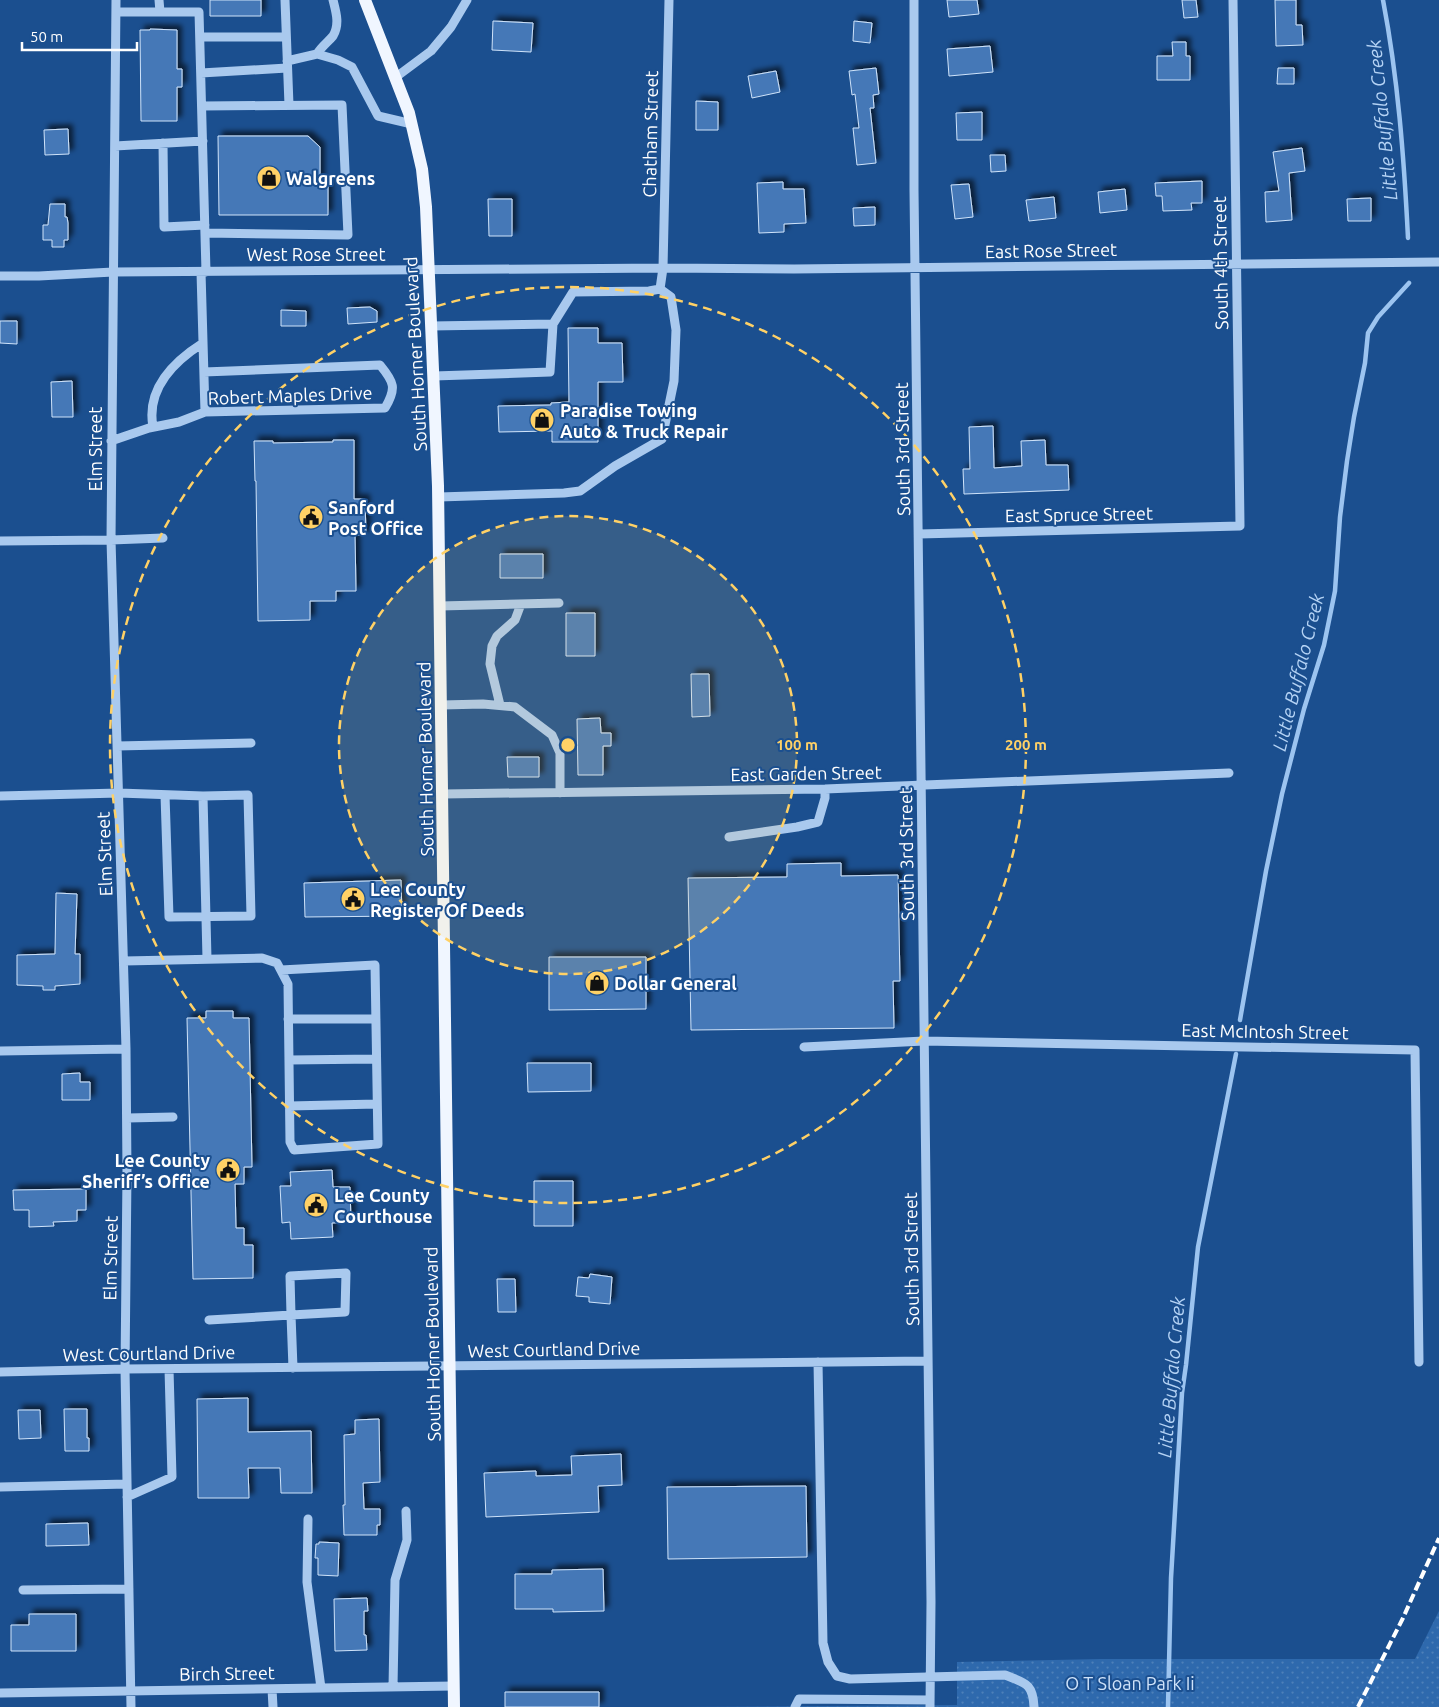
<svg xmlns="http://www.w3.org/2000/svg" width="1439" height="1707" viewBox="0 0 1439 1707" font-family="Ubuntu,sans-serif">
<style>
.grass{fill:url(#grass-dots)}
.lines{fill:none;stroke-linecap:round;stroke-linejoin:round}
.stream{stroke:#9cc4f0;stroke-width:4.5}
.building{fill:#4478b7;stroke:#cfe3fa;filter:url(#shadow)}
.minor{stroke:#a9c9ee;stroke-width:9}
.major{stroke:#f0f6ff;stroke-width:12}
.rail{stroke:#fff;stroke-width:4;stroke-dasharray:9 4;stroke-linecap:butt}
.ring{fill:none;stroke:#ffd166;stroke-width:2.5;stroke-dasharray:9 6}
.labels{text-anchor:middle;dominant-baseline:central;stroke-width:4;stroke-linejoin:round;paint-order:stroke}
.street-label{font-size:18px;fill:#fff;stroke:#1b4f8f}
.poi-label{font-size:18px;font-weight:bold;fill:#fff;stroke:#1b4f8f;text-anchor:start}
.park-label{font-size:18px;fill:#cfe3fa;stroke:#1b4f8f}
.water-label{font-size:19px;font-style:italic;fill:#b5d3f5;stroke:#1b4f8f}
.centre{fill:#ffd166;stroke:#1b4f8f;stroke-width:2.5}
.ring-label{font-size:15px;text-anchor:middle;font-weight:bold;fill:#ffd166;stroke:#1b4f8f;stroke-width:4;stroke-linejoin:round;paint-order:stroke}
</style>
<defs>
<pattern id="grass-dots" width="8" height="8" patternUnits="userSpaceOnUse" patternTransform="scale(1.25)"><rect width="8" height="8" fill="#2e69ad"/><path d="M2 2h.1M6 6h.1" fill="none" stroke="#4d80b9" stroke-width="1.8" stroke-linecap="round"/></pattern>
<filter id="shadow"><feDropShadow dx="4.5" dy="-4.5" stdDeviation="2.5" flood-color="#0009"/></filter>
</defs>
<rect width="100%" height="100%" fill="#1b4f8f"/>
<path class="grass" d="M1439,1611V1707H679L957,1705V1662L1101,1659H1415Z"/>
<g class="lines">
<path class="stream" d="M1383,0C1398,78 1404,158 1408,238
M1240,1020L1266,871L1282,794L1304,709L1324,645L1335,591L1340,517L1347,461L1354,417L1365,363L1368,333L1378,317L1409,283
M1168,1707L1171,1578L1182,1393L1186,1365L1198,1247L1236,1054"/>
</g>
<path class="building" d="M210,0H261V16H210Z
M947,0H977L979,14L949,17Z
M1182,0H1196L1198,17L1184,18Z
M1275,0H1296V25H1302L1303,45L1276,46Z
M493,21L533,23L531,52L492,50Z
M854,21L872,23L870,43L853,41Z
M150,29L177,30V69H182V87H177V121H141L140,30H150Z
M1172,42H1186V56H1190V80H1157V56H1173Z
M990,46L993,72L949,76L947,49Z
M876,68L879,94L873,95L874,108H870L876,163L857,165L853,128H859L855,94L852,95L849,71Z
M1278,68H1294V84H1277Z
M776,71L780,92L752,98L748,76Z
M696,101L718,102V130H696Z
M982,112V140H957L956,113Z
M68,129L69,154L45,155L44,130Z
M218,136H308L320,147V183H328V215H219Z
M1302,148L1305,171L1289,173L1292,220L1266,222L1265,192L1279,191L1273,152Z
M990,155H1005L1006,171L991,172Z
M1202,181V203H1191L1192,210L1163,211L1162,196H1156L1155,183Z
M783,182V189H804L806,223L784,224V232L759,233L757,183Z
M969,184L973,217L955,219L951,185Z
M1125,189L1127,210L1100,213L1098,192Z
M1054,197L1056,218L1029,221L1026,200Z
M1371,198V221H1348L1347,199Z
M488,199H512V236H489Z
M50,204H65V217H67L68,223V240H64V247H52V240H43V225H48Z
M875,207V225L854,226L853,208Z
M370,307L377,311V322L348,324L347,308Z
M281,310L306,311V326H281Z
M0,321H17V344L0,343Z
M568,328H598V343H622L623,382H598V442H552V431L499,432L498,406L551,405V403L569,402Z
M72,381L73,417H52L51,382Z
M993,426L994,468L1022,466L1021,441L1045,440L1046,465H1068L1069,490L964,494L963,469H970L969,427Z
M333,440H354V499H365L366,535H355L356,591H336V601H310V620L258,621L256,481H255L254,441H273V443L333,442Z
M500,554H543V578H500Z
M566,613H595V656H566Z
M691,674H709L710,716L692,717Z
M600,718L601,733H611V746H603V775H578L577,719Z
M507,757H539V777H508Z
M841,863V876L898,875L900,981H893L894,1028L691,1030L688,878L787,877V864Z
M401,880L402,916L305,917L304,883Z
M56,893L77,894L75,954H80V984L55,986V990H43V986L17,985V955L55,954Z
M549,957H646V1009L549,1010Z
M206,1011H233V1018H249L252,1167H244V1184H235L236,1228H244V1245H253V1278L193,1279L187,1018H206Z
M527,1063H591V1091L528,1092Z
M80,1073V1082H90V1100H62V1074Z
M332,1170L333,1187H350L351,1222L332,1223L333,1237L291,1239L290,1222L282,1223L280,1186H291L290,1172Z
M534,1181H573V1226H534Z
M86,1189V1210H77V1221L53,1222L54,1226L29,1227V1210H14L13,1190Z
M590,1274L612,1277L610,1304L589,1302V1297L576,1296L578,1277L589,1278Z
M497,1279H515L516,1312H498Z
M248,1398V1432L311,1431L312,1493H281L280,1468H248L249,1498H198L197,1399Z
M64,1409H87V1438H89V1451H65Z
M18,1410H40L41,1438L19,1439Z
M379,1419L380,1482L363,1483L364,1509H380V1525H377V1535H344L343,1505H345L344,1435L355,1434V1420Z
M621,1454L622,1485L598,1486L599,1512L486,1517L484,1473L536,1471V1476L572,1475L571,1456Z
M806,1486L807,1557L668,1559L667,1487Z
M88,1523L89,1545L46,1546V1524Z
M319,1542L339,1543L338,1576L318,1575V1558H315L316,1544H319Z
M603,1569L604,1611L553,1612V1609H515V1574H552V1570Z
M367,1598L368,1611H364V1635H366L367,1650L335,1651L334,1599Z
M29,1614H76V1651H11V1625H29Z
M505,1692H599V1707H505Z"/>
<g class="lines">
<path class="minor" d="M116,0L111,540L126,1049L127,1174L125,1369L131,1707
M285,0L289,105
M914,0V190L931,1602L930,1707
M116,12H160L159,0
M160,12H199L206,272
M200,37H286
M317,54C321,47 328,42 333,36C340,24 336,12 333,0
M287,61L317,54L338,60L352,67L378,116L412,124
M201,73L287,68
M396,77L431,51L451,27L467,0
M202,106L342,105L348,235L205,233
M163,143L164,227L205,225
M115,146L203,141
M201,272L205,412
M0,276H39L113,272L663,268L794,269L1439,262
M660,289L663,268L669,0
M431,326L553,324L550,372L434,376
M153,427C146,389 173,362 203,343
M111,441L149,428L179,422L205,412L385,408C397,388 394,382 380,365L204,372
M439,497L564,493L580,491L615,466L662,439L674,381L676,330L671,297L660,289L649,291L573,292L553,324
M919,534L1240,526L1233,0
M0,541L111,540L163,538
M440,606L559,603
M442,705L483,704L515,707L552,735L560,753V793
M500,705L490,664L492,646L497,636L515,620L521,604
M117,746L251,743
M443,794L825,789L1229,773
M165,795L169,917L251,916L248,795L203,796
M0,796L119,793L203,796L207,959
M729,837L797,827L818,822L825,798V789
M124,961L262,958L277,963L288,984L290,1142L294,1150L378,1144L375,965L281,970
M288,1019H376
M804,1047L924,1041L1415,1050L1419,1362
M0,1051L126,1049
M289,1060L376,1059
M289,1106L377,1104
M127,1118L173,1117
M346,1273L345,1312L291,1315L290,1276Z
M209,1320L291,1315L293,1368
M818,1362L823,1643L828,1662L837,1676L850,1679L1005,1675C1025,1683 1033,1683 1034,1707
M0,1372L125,1369L928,1361
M0,1487L127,1484
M127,1497L172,1477L169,1369
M308,1519L307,1582L321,1688
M23,1590L129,1589
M393,1687L395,1580L407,1540L406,1511
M272,1689L273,1707
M0,1693L454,1686
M795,1707L799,1699L930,1700"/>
<path class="major" d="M365,0L409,113L422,169L426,207L438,486L454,1707"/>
<path class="rail" d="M1358,1707L1403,1618L1439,1538"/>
</g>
<circle cx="568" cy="745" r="229" fill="#ffd166" fill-opacity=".12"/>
<g class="ring">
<circle cx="568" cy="745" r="229"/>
<circle cx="568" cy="745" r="458"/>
</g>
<defs>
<symbol id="shop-disc" viewBox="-11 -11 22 22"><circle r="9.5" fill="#ffd166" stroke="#1b4f8f"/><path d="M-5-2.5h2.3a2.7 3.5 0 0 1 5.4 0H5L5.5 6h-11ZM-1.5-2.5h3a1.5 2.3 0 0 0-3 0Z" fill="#111"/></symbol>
<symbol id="civic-disc" viewBox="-11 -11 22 22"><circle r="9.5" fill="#ffd166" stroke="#1b4f8f"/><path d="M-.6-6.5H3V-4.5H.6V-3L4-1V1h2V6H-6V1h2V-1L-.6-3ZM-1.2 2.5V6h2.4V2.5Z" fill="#111"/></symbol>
</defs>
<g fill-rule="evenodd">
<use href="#shop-disc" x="255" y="164" width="28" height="28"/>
<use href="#shop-disc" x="528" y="406" width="28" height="28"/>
<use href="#civic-disc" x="297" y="503" width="28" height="28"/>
<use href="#civic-disc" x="339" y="885" width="28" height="28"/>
<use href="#shop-disc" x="583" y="969" width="28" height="28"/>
<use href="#civic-disc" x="214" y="1156" width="28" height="28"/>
<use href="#civic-disc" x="302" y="1191" width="28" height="28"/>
</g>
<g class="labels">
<g class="street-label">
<text transform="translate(650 134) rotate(-89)">Chatham Street</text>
<text transform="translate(1051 250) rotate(-1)">East Rose Street</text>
<text x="316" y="254">West Rose Street</text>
<text transform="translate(1220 263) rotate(-91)">South 4th Street</text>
<text transform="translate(415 354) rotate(-93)">South Horner Boulevard</text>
<text transform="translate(290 395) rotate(-2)">Robert Maples Drive</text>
<text transform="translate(95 449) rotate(-90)">Elm Street</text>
<text transform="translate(902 449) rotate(-91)">South 3rd Street</text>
<text transform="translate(1079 514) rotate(-1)">East Spruce Street</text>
<text transform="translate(425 759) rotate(-91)">South Horner Boulevard</text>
<text transform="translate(806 773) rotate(-1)">East Garden Street</text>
<text transform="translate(104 854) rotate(-92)">Elm Street</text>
<text transform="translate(906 854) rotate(-91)">South 3rd Street</text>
<text transform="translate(1265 1031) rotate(1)">East McIntosh Street</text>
<text transform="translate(110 1258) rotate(-89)">Elm Street</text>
<text transform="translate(911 1259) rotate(-91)">South 3rd Street</text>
<text transform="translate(432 1344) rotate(-91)">South Horner Boulevard</text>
<text transform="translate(554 1349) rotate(-1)">West Courtland Drive</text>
<text transform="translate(149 1353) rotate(-1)">West Courtland Drive</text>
<text transform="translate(227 1673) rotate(-1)">Birch Street</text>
</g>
<g class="poi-label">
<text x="286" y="178">Walgreens</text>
<text x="560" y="410">Paradise Towing<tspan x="560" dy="21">Auto &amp; Truck Repair</tspan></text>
<text x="328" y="507">Sanford<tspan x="328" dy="21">Post Office</tspan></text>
<text x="370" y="889">Lee County<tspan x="370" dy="21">Register Of Deeds</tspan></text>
<text x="614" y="983">Dollar General</text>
<text x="210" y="1160" text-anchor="end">Lee County<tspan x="210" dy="21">Sheriff’s Office</tspan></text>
<text x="334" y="1195">Lee County<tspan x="334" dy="21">Courthouse</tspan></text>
</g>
<g class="park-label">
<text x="1130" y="1683">O T Sloan Park Ii</text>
</g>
<g class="water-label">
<text transform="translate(1382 120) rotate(-96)">Little Buffalo Creek</text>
<text transform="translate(1298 672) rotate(-76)">Little Buffalo Creek</text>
<text transform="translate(1171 1377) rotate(-85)">Little Buffalo Creek</text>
</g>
</g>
<circle cx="568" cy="745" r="8" class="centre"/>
<g class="ring-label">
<text x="797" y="750">100 m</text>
<text x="1026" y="750">200 m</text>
</g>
<path d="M22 42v8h115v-8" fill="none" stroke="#ffffff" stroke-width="2.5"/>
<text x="30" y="42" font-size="15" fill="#ffffff" stroke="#1b4f8f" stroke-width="4" paint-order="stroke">50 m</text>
</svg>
